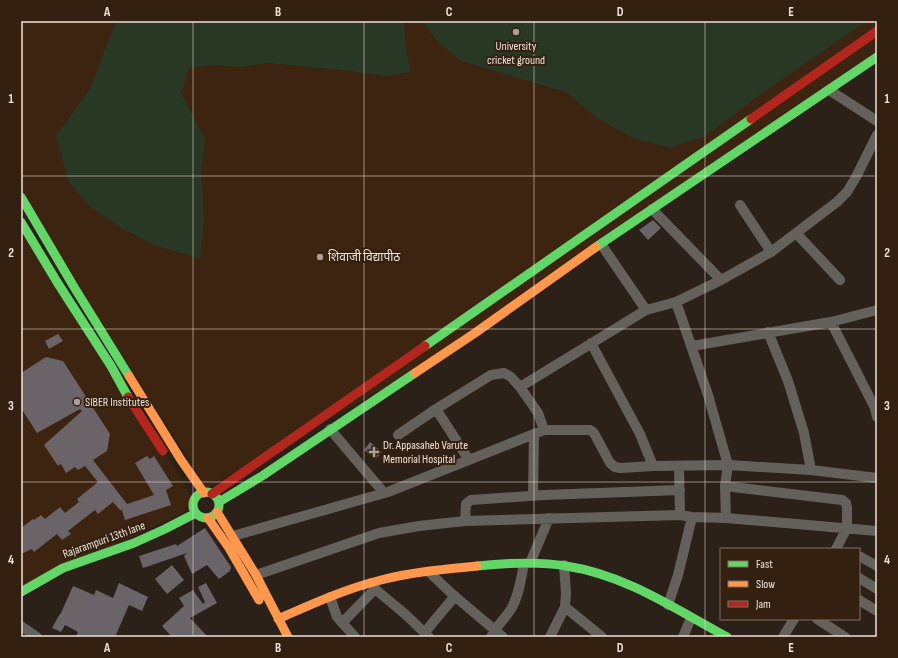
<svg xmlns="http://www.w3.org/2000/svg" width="898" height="658" viewBox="0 0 898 658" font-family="'Sofia Sans Condensed','Noto Sans Devanagari',sans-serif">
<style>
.built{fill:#3c2411}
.green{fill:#293824}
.building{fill:#6a6367}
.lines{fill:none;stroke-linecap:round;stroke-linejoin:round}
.street{stroke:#64615c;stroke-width:10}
.fast{stroke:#63d668;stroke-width:9}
.slow{stroke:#ff974d;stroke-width:9}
.jam{stroke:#b3261e;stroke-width:9}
.grid{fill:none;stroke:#f0e2d8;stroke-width:1;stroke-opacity:0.55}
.poi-dot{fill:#ab9e95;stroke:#342011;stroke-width:1.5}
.labels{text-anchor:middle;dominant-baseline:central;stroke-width:4;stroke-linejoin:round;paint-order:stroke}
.poi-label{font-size:12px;fill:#f0e2d8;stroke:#342011;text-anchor:start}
.street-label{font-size:12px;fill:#f0e2d8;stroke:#342011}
.neatline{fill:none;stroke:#f0e2d8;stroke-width:1.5}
.grid-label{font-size:13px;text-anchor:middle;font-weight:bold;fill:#f0e2d8}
</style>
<rect width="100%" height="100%" fill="#2c2119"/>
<path class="built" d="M21,21H877V54L431,362L207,488L21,197Z
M21,222L178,474L190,495L193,504L192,508L21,592Z"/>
<path class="green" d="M116,21H404L406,50L411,72L385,76L352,71L269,63L242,67L212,65L189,68L181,93L205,139L201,170L204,222L200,259L152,244L123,229L89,206L69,182L56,136L90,89Z
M422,21H867L765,91L704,137L669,148L633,138L597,118L566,92L461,61L438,42Z"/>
<path class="building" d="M653,220L661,228L648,240L639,230Z
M58,334L63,341L49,349L45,341Z
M46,357L63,361L110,434L107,451L93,460L127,504L154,495L135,463L147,456L150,459L154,456L173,486L166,490L171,505L125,520L122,510H120L113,502L98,514L95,510L68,531L71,534L62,540L57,534L34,552L32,549L21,554V528L33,519L34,520L41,515L45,519L60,507L65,513L79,502L77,499L98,482L85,466L78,470L75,467L66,473L61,464L58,466L44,445L82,411L80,409L37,433L21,408V373Z
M370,442L382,452L376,459L364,450Z
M205,528L231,567L230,571L219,579L207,565L192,574L184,556L187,553L143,568L139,556L176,544L177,546Z
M172,565L184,580L167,594L155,579Z
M119,583L148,597L142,611L129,605L115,637H76L78,632L65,625L61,632L52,628L58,617L61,613L73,586L94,595L96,590L113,598Z
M206,583L217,603L190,618L208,637H172L162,626L184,606L179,598L193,590L203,604L205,602L198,587Z"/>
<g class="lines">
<path class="street" d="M829,90L877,121
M740,205L771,252
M652,209L721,280
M796,233L840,280
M601,244L646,310
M676,302L708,395L728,465L725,486L726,518
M831,322L875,408L877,417
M768,332L788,381L804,433L811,470
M591,343L640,434L653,466
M692,346L831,322L877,310
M520,387L646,310L676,302L721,280L771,252L837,202L847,192L856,177L877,135
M436,409L469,460
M330,429L384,493
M398,435L436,409L491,375L504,373L511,377L520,387L538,413L544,430
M679,466L680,515
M725,486L842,500L846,503L847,508V528L836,549
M533,496L534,434
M465,521L466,504L471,500L544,495L680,490
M233,536L388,492L544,430H590L594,433L610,463L615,467L620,468L653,466L728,465L811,470L877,478
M859,556L877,566
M530,563L549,518
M429,572L451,593L503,637
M256,575L379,533L419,526L465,521L680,515L692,517L726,518L877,531
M859,578L877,589
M371,583L375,589L405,614L429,637
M330,597L337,617L355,637
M859,600L877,611
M668,605L678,575L692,517
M565,607L602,637
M817,619L845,637
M342,623L375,589
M21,626L37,637
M425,632L455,596
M491,637C496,626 505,619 511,609C519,596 521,578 524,564
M550,637L565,607L566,593L564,565
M683,637L691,618
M783,637L794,619"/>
<path class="fast" d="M21,197L74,287L129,376
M21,222L57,282L111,366L128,397
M596,247L877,57
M425,346L751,119
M193 505a13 13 0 1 1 26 0a13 13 0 1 1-26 0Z
M219,502L262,476L415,373
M477,566C506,563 537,561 566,566C626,575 675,609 727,637
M21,592L63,568L134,543L165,529L196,513"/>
<path class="slow" d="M415,373L475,333L596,247
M129,376L181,460L204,493
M217,512L256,575L288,637
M208,518L229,548L259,600
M278,619C312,604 345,589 381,580C412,572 445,569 477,566"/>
<path class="jam" d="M751,119L877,31
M128,397L163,451
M212,494L425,346"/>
</g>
<path class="grid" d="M193,21V637M364,21V637M534,21V637M705,21V637M21,176H877M21,329H877M21,482H877"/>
<g class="poi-dot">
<circle cx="516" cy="32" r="4"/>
<circle cx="320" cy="257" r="4"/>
<circle cx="77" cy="402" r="4"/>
<path d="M372 446h4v4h4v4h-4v4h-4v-4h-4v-4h4z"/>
</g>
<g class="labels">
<g class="poi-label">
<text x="516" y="46" text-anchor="middle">University<tspan x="516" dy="14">cricket ground</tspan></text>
<text x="328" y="257">शिवाजी विद्यापीठ</text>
<text x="85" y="402">SIBER Institutes</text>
<text x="383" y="445">Dr. Appasaheb Varute<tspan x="383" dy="14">Memorial Hospital</tspan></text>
</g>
<g class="street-label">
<text transform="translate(104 540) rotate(-20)">Rajarampuri 13th lane</text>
</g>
</g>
<rect width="898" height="658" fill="none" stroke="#342011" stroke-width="44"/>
<rect x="720" y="548" width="140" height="72" fill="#342011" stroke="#7f6e61"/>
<rect x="728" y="561" width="20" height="6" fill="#63d668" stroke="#7f6e61"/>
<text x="756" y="568" font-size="12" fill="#f0e2d8">Fast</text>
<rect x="728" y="581" width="20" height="6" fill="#ff974d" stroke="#7f6e61"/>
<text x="756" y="588" font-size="12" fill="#f0e2d8">Slow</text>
<rect x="728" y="601" width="20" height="6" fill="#b3261e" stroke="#7f6e61"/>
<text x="756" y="608" font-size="12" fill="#f0e2d8">Jam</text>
<rect x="22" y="22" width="854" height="614" class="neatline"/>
<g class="grid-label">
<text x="107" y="16">A</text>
<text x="278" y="16">B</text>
<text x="449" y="16">C</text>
<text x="620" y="16">D</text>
<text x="791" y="16">E</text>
<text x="11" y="103">1</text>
<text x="887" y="103">1</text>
<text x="11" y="257">2</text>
<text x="887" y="257">2</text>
<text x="11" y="410">3</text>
<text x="887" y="410">3</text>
<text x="11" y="564">4</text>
<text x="887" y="564">4</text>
<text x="107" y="652">A</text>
<text x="278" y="652">B</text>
<text x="449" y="652">C</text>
<text x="620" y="652">D</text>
<text x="791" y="652">E</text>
</g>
</svg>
